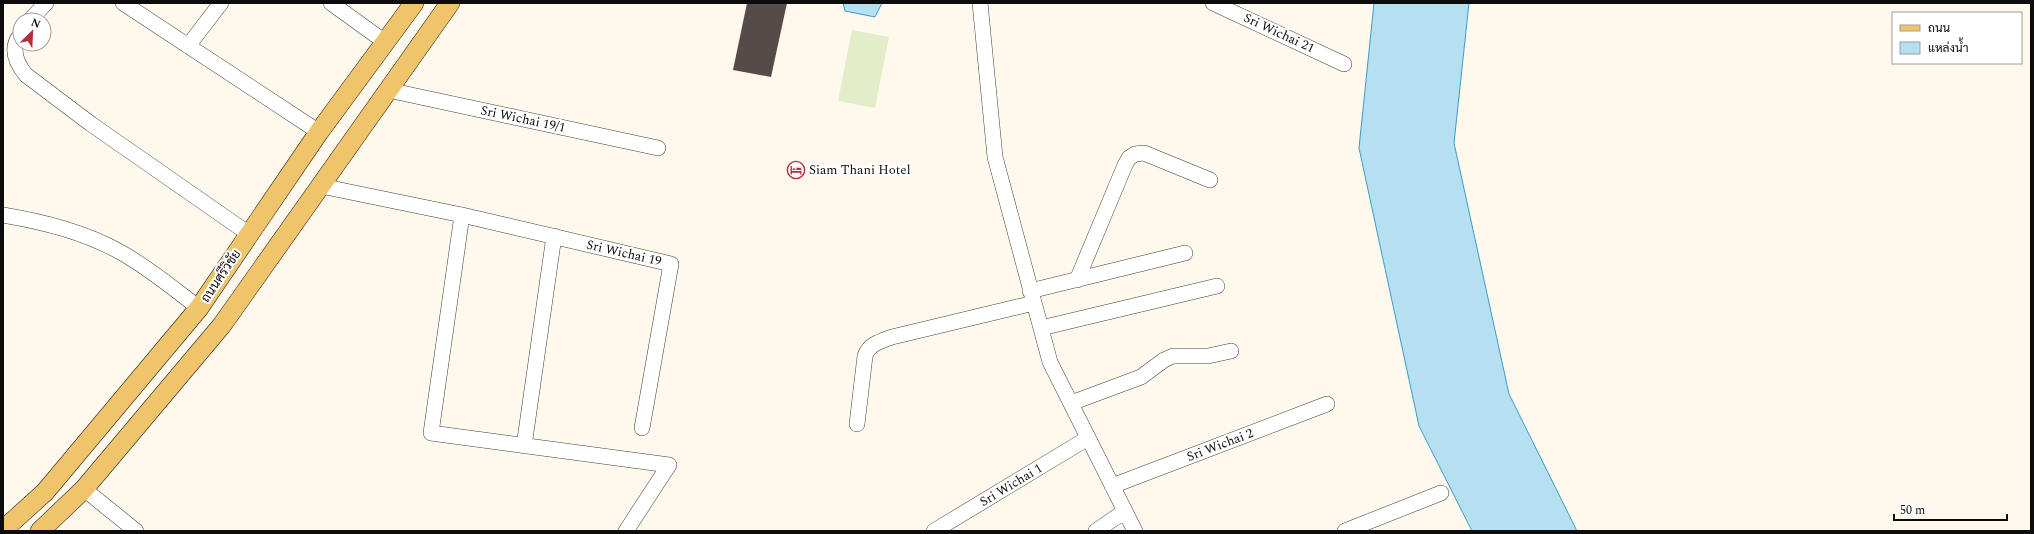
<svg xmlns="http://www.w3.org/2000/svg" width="2034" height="534" viewBox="0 0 2034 534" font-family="Spectral,Sarabun,serif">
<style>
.pitch{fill:#e4edca}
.water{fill:#b4e0f2;stroke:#409bc4}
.building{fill:#544c49}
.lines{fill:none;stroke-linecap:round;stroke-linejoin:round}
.minor-casing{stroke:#3f3f3f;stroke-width:16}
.major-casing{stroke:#1d1d1d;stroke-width:20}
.minor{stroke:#fff;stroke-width:15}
.major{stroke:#efc46b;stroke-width:19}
.labels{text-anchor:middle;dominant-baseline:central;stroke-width:4;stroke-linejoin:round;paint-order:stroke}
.street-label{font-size:13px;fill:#0c0c0c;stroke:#fff}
.poi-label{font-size:13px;fill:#0c0c0c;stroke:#fff;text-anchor:start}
</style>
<rect width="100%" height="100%" fill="#fef9ec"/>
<path class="pitch" d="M852,30L889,37L875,108L838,101Z"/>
<path class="water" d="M843,3H882L875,17L845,11Z
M1374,3H1469L1454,143L1509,394L1577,531H1472L1419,426L1359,148Z"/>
<path class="building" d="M747,3H787L771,77L733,70Z"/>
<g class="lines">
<defs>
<path id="minor" d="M123,3L319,132
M331,3L385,42
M980,3L995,157L1050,362L1135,531
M1213,3L1344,64
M30,20L46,3
M20,35C10,49 16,63 26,75L91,124L249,234
M188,46L221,3
M388,90L658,148
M321,186L462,215L671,264L642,428
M3,215C44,222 85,232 122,253C149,268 174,289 199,308
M462,215L431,433L669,465L626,531
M1077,280L1125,165L1129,158L1135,154L1144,153L1210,180
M1030,291L1185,253
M1041,328L1217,286
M1071,403L1141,377L1164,360L1173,356H1208L1231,351
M857,424L865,356C869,344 881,341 892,337L1034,303
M524,446L554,236
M1112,486L1327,404
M84,489L136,531
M934,531L1088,438
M1096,531L1125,511
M1345,531L1441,493"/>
<path id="major" d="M3,530L45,492L199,308L319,132L414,3
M40,531L84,489L222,325L450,3"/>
</defs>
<use href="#minor" class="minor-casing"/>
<use href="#major" class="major-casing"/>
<use href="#minor" class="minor"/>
<use href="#major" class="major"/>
</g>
<defs>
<symbol id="hotel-ring" viewBox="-11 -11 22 22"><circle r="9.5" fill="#fff" stroke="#b22e3f" stroke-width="1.5"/><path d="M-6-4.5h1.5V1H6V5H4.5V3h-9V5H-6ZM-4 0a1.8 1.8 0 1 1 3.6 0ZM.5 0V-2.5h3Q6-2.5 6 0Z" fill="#b22e3f"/></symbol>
</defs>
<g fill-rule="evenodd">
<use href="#hotel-ring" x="786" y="160" width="20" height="20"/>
</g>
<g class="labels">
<g class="street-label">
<text transform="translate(1279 33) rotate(25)">Sri Wichai 21</text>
<text transform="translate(523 119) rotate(12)">Sri Wichai 19/1</text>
<text transform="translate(624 253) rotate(13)">Sri Wichai 19</text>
<text transform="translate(221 276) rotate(-56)">ถนนศรีวิชัย</text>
<text transform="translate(1220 445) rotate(-21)">Sri Wichai 2</text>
<text transform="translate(1011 485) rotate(-31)">Sri Wichai 1</text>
</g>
<g class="poi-label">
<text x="809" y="170">Siam Thani Hotel</text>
</g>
</g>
<rect width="2034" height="534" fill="none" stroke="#0c0c0c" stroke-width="8"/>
<rect x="1892" y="12" width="130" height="52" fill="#ffffff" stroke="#9e9e9e"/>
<rect x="1900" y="25" width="20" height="6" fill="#efc46b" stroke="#9e9e9e"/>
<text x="1928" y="32" font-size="12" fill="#0c0c0c">ถนน</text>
<rect x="1900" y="42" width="20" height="12" fill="#b4e0f2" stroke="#9e9e9e"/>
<text x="1928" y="52" font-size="12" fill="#0c0c0c">แหล่งน้ำ</text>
<g transform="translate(32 32) rotate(24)"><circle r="19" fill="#ffffff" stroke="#9e9e9e"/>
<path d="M0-3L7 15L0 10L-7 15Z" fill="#b22e3f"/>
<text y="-6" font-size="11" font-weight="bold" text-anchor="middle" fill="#0c0c0c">N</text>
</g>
<path d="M1894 514v6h113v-6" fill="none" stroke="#0c0c0c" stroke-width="2"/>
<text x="1900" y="514" font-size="12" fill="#0c0c0c" stroke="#ffffff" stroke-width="3" paint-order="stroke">50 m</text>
</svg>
